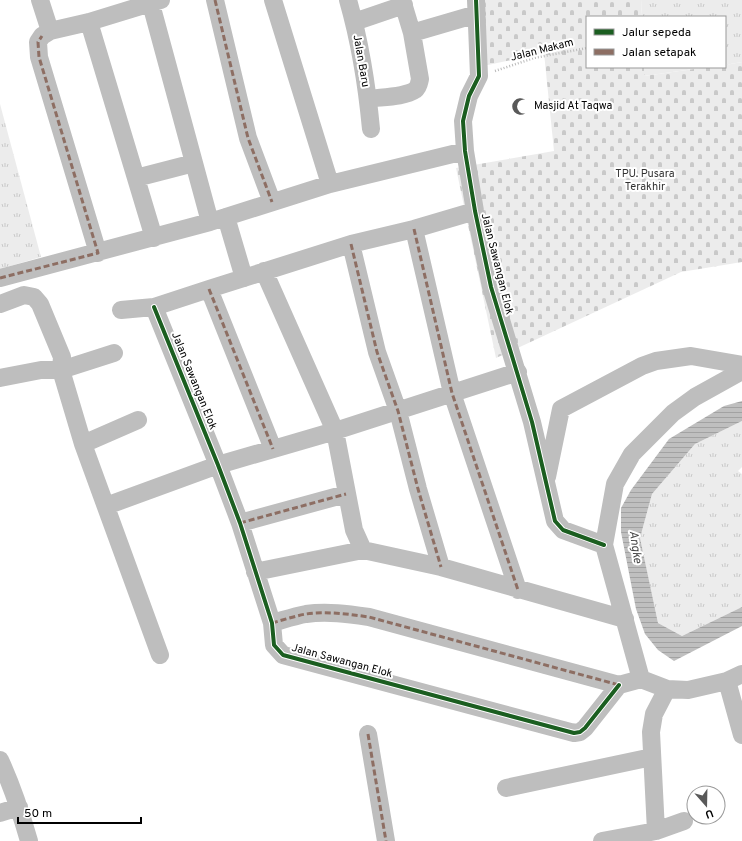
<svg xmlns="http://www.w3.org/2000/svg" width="742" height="841" viewBox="0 0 742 841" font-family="Overpass,sans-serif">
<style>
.grass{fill:url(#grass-tufts)}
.cemetery{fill:url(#cemetery-stones)}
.water{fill:url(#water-rules)}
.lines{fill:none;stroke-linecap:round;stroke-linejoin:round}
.path{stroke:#b9b9b9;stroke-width:2.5;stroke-dasharray:1 2;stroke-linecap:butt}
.minor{stroke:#bebebe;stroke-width:18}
.quiet{stroke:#8d6e63;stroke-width:3;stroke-dasharray:6 3;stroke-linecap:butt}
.cycleway-casing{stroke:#fff;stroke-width:6}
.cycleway{stroke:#1b5e20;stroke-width:4}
.labels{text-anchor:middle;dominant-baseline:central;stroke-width:4;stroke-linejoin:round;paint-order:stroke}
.street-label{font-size:11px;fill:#000;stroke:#fff}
.poi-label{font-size:11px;fill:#000;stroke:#fff;text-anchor:start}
.park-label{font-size:11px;fill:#333;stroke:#fff}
.water-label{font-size:12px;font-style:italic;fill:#444;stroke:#fff}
</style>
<defs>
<pattern id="grass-tufts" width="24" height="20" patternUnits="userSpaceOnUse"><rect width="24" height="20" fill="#ececec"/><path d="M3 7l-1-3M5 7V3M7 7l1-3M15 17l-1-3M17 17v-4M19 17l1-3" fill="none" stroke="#c9c9c9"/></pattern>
<pattern id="cemetery-stones" width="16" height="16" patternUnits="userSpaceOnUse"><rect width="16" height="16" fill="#ececec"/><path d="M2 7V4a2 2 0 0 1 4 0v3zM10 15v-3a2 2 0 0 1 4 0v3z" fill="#c9c9c9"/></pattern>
<pattern id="water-rules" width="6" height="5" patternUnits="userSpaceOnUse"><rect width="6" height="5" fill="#bfbfbf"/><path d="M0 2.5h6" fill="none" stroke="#a2a2a2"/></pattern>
</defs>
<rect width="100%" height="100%" fill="#fff"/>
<path class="grass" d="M641,0H742V62L725,65V17H642Z
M644,67H708L644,76Z
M0,104L41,257L0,269Z
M742,421V467L738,471L742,474V607L682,636L658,623L640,538L652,494L695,444Z"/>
<path class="cemetery" d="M481,0H641L642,17H587V67H644V76L708,67H725V65L742,62V262L681,272L496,358L456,168L554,151L544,53L483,66Z"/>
<path class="water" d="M742,401V421L695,444L652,494L640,538L658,623L682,636L742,607V626L674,661L658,650L645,634L636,609L621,532V508L631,490L669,439L724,406Z"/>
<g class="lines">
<path class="path" d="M495,71L534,58L587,48"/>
<path class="minor" d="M40,0L50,31
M215,0L248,138L272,202
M273,0L330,184
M348,0C360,42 367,86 371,129
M476,0L479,76L469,96L463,121L465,151L475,211L491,287L532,422L555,521L563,530L604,545
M151,4L210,222
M89,22L154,238
M354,22L404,5
M412,33L477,14
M368,99C381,97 405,97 415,90C419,87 419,83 420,79L412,33L402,0
M136,178L194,163
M226,217L244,278
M414,229L452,393L518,590
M351,244L377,352L398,411L418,489L441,567
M98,253L39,57L38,42L42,36L50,31L89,22L161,0
M264,271L335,431L354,530L363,550L441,567L625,619
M0,278L210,222L330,184L465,151
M209,289L273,449
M0,304L24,295L34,297L40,304L62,357L61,370L114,353
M154,307L218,465L240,523L272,623L274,645L283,655L574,733L580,732L585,728L619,685
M121,310L154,307L209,289L351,244L414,229L475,211
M0,378L41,370H61L83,444L160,655
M83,444L138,420
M547,477L561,409L642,366L656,361L691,356L742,365
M106,506L218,465L335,431L518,372
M240,523L346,494
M255,572L363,550
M272,623C283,620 295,616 306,614C327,611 348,614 369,617L619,685L641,679L667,689L688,690L727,681L742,674
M641,679L604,545L615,484L632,454L673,413L695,397L742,371
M727,681L742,735
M368,734L386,841
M0,760C12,786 21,813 29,841
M506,788L652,757
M0,813L19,807
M656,831L651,732L654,714L667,689
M602,841L656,831L684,821"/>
<path class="quiet" d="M215,0L248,138L272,202
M414,229L452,393L518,590
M351,244L377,352L398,411L418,489L441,567
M0,278L98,253L39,57L38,42L42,36
M209,289L273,449
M240,523L346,494
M272,623C283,620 295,616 306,614C327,611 348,614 369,617L619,685L617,687
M368,734L386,841"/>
<defs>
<path id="cycleway" d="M476,0L479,76L469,96L463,121L465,151L475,211L491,287L532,422L555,521L563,530L604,545
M154,307L218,465L240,523L272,623L274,645L283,655L574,733L580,732L585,728L619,685"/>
</defs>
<use href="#cycleway" class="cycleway-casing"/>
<use href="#cycleway" class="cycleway"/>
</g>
<defs>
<symbol id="mosque-bare" viewBox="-9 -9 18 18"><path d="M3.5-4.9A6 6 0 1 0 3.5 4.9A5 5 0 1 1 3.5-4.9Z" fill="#595959" stroke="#fff" stroke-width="2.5" paint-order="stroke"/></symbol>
</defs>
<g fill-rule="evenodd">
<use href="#mosque-bare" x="508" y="94" width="25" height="25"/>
</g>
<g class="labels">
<g class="street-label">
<text transform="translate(542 50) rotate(-14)">Jalan Makam</text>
<text transform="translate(361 61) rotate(80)">Jalan Baru</text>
<text transform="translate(497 264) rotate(76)">Jalan Sawangan Elok</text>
<text transform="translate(194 381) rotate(68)">Jalan Sawangan Elok</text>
<text transform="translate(342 661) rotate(15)">Jalan Sawangan Elok</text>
</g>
<g class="poi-label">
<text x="534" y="106">Masjid At Taqwa</text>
</g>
<g class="park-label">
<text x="645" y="174">TPU. Pusara<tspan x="645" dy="13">Terakhir</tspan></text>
</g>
<g class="water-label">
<text transform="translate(635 547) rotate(82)">Angke</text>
</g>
</g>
<rect x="586" y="16" width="140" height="52" fill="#ffffff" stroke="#999999"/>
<rect x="594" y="29" width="20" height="6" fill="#1b5e20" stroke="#999999"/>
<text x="622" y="36" font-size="12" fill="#000000">Jalur sepeda</text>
<rect x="594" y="49" width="20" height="6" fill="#8d6e63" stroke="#999999"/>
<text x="622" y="56" font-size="12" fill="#000000">Jalan setapak</text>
<g transform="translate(706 805) rotate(160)"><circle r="19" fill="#ffffff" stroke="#999999"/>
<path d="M0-3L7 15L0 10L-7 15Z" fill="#595959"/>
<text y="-6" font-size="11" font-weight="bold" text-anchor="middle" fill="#000000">U</text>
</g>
<path d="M18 817v6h123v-6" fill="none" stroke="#000000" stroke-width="2"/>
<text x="24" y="817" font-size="12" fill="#000000" stroke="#ffffff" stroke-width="3" paint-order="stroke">50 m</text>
</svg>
